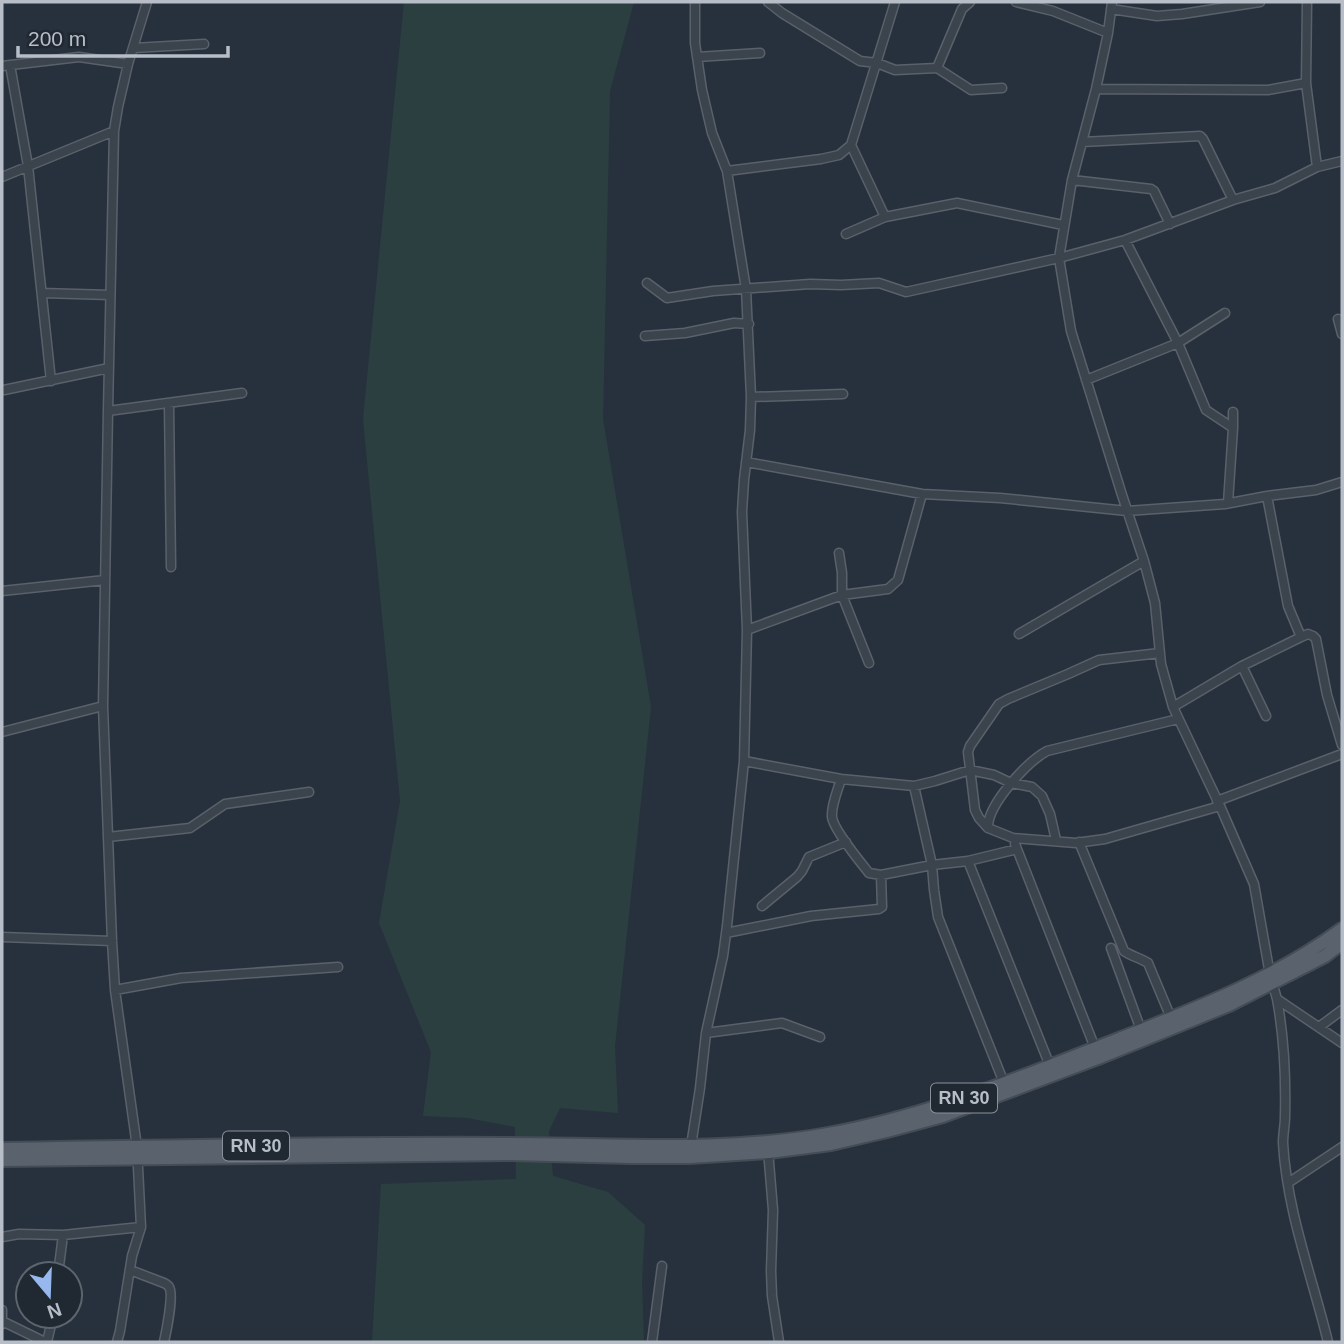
<svg xmlns="http://www.w3.org/2000/svg" width="1344" height="1344" viewBox="0 0 1344 1344" font-family="Helvetica,sans-serif">
<style>
.green{fill:#2c3f40}
.lines{fill:none;stroke-linecap:round;stroke-linejoin:round}
.street-casing{stroke:#59616b;stroke-width:11}
.primary-casing{stroke:#444c56;stroke-width:16}
.street{stroke:#3b434d;stroke-width:8}
.primary{stroke:#59626d;stroke-width:12}
.labels{text-anchor:middle;dominant-baseline:central;stroke-width:6;stroke-linejoin:round;paint-order:stroke}
.shield{fill:#202832;stroke:#8a919b;stroke-width:2}
.shield-label{font-size:18px;font-weight:bold;fill:#b7bec8}
</style>
<rect width="100%" height="100%" fill="#27313d"/>
<path class="green" d="M404,2H634L610,91L603,419L651,707L615,1046L618,1113L560,1108L549,1131L553,1176L608,1192L645,1225L642,1281L644,1342H372L381,1184L516,1179L515,1127L468,1118L423,1116L431,1052L379,923L400,801L363,419Z"/>
<g class="lines">
<defs>
<path id="street" d="M768,2L782,13L860,61L877,63L895,70L937,68L971,90L1002,88
M1016,2L1053,11L1108,33
M1112,2L1108,33L1096,89L1072,180L1059,258L1071,331L1122,495L1144,561L1155,603L1161,664L1173,707L1220,806L1254,884L1270,975L1277,999L1342,1043
M1307,2L1306,83L1317,167
M1111,9L1157,16L1182,14L1260,2
M134,48L204,44
M697,57L760,53
M10,65L28,166L51,381
M2,66L79,57L128,64
M937,68L962,9L970,2
M1096,89L1268,90L1306,83
M1082,142L1200,136L1203,139L1233,200
M851,145L885,217
M727,171L821,159L839,155L851,145L895,2
M2,177L114,131
M1072,180L1151,189L1154,191L1170,224
M846,234L885,217L957,203L1063,225
M1125,240L1178,343L1206,410L1233,428L1228,503
M647,283L667,298L713,291L810,284L841,285L879,283L906,292L1059,258L1125,240L1233,200L1275,188L1317,167L1342,161
M42,293L110,295
M1338,319L1342,334
M645,336L685,333L734,323L749,324
M1086,380L1178,343L1225,313
M4,390L109,368
M751,397L843,394
M169,403L171,567
M108,411L242,393
M1233,412V428
M746,462L922,494L1000,498L1127,511L1225,504L1267,496L1316,490L1342,482
M1267,496L1288,606L1301,637L1308,634L1313,636L1316,639L1327,695L1342,745
M839,553L842,573V595L869,663
M2,591L105,580
M747,630L842,595L888,589L898,580L922,494
M1019,634L1144,561
M1160,653L1099,660L1068,674L1008,699L999,704L970,746L968,752L975,810L979,818L988,828L1013,838L1076,843L1105,839L1220,806
M1242,666L1266,716
M1173,707L1242,666L1301,637
M2,732L103,706
M744,761L841,779L914,786L935,781L970,770L994,775L1011,783L1032,787L1042,796L1050,814L1056,840
M841,779C838,790 831,805 832,817C833,829 861,863 869,873L881,875L932,865L968,861L1017,849
M914,786L932,865L934,890L938,917L1004,1083
M1217,801L1342,754
M988,828C987,805 1027,762 1047,751L1178,719
M108,837L190,828L225,804L309,792
M1079,842L1124,951C1131,956 1140,958 1148,963L1171,1018
M1015,844L1095,1048
M968,861L1050,1066
M762,906L797,877L802,871L809,857L846,842
M726,933L811,916L879,909L882,907L881,875
M2,937L112,941
M1111,948L1141,1030
M115,990L181,978L338,967
M1277,999C1284,1037 1286,1077 1285,1117C1285,1125 1283,1134 1283,1143C1287,1212 1312,1276 1328,1342
M1319,1027L1342,1010
M706,1033L782,1023L820,1037
M691,1146L700,1088L706,1033L723,956L727,926L744,761L747,630L742,512L744,480L750,430L751,397L746,289L727,171L712,133L702,90L695,43V2
M768,1150L773,1210L771,1271L772,1296L779,1342
M1288,1183L1342,1147
M2,1237L19,1234L63,1235L141,1227
M130,1270L164,1283C166,1284 168,1285 169,1287C174,1294 166,1333 164,1342
M58,1274L63,1235
M2,1310V1324
M2,1321L45,1342
M47,1342L53,1316
M117,1342L120,1331L132,1256L141,1227L137,1147L115,990L112,941L103,706L108,411L114,131L118,107L128,64L147,2
M652,1342L662,1266"/>
<path id="primary" d="M2,1149C171,1146 340,1143 509,1144C616,1144 723,1153 828,1134C929,1116 1024,1076 1119,1039C1197,1008 1274,979 1342,929
M2,1160L510,1154L632,1157H690L769,1152L831,1144L887,1131L943,1116L1098,1058L1229,1005L1325,956L1342,943"/>
</defs>
<use href="#street" class="street-casing"/>
<use href="#primary" class="primary-casing"/>
<use href="#street" class="street"/>
<use href="#primary" class="primary"/>
</g>
<g class="labels">
<g class="shield">
<rect x="931" y="1083.5" width="66" height="29" rx="5"/>
<rect x="223" y="1131.5" width="66" height="29" rx="5"/>
</g>
<g class="shield-label">
<text x="964" y="1098">RN 30</text>
<text x="256" y="1146">RN 30</text>
</g>
</g>
<rect width="1344" height="1344" fill="none" stroke="#b7bec8" stroke-width="7"/>
<g transform="translate(49 1295) rotate(161)"><circle r="33" fill="#202832" stroke="#5c646e" stroke-width="2"/>
<path d="M0-5L12 26L0 18L-12 26Z" fill="#97b8ed"/>
<text y="-10" font-size="19" font-weight="bold" text-anchor="middle" fill="#b7bec8">N</text>
</g>
<path d="M18 46v10h210v-10" fill="none" stroke="#b7bec8" stroke-width="3.5"/>
<text x="28" y="46" font-size="21" fill="#b7bec8" stroke="#202832" stroke-width="5" paint-order="stroke">200 m</text>
</svg>
